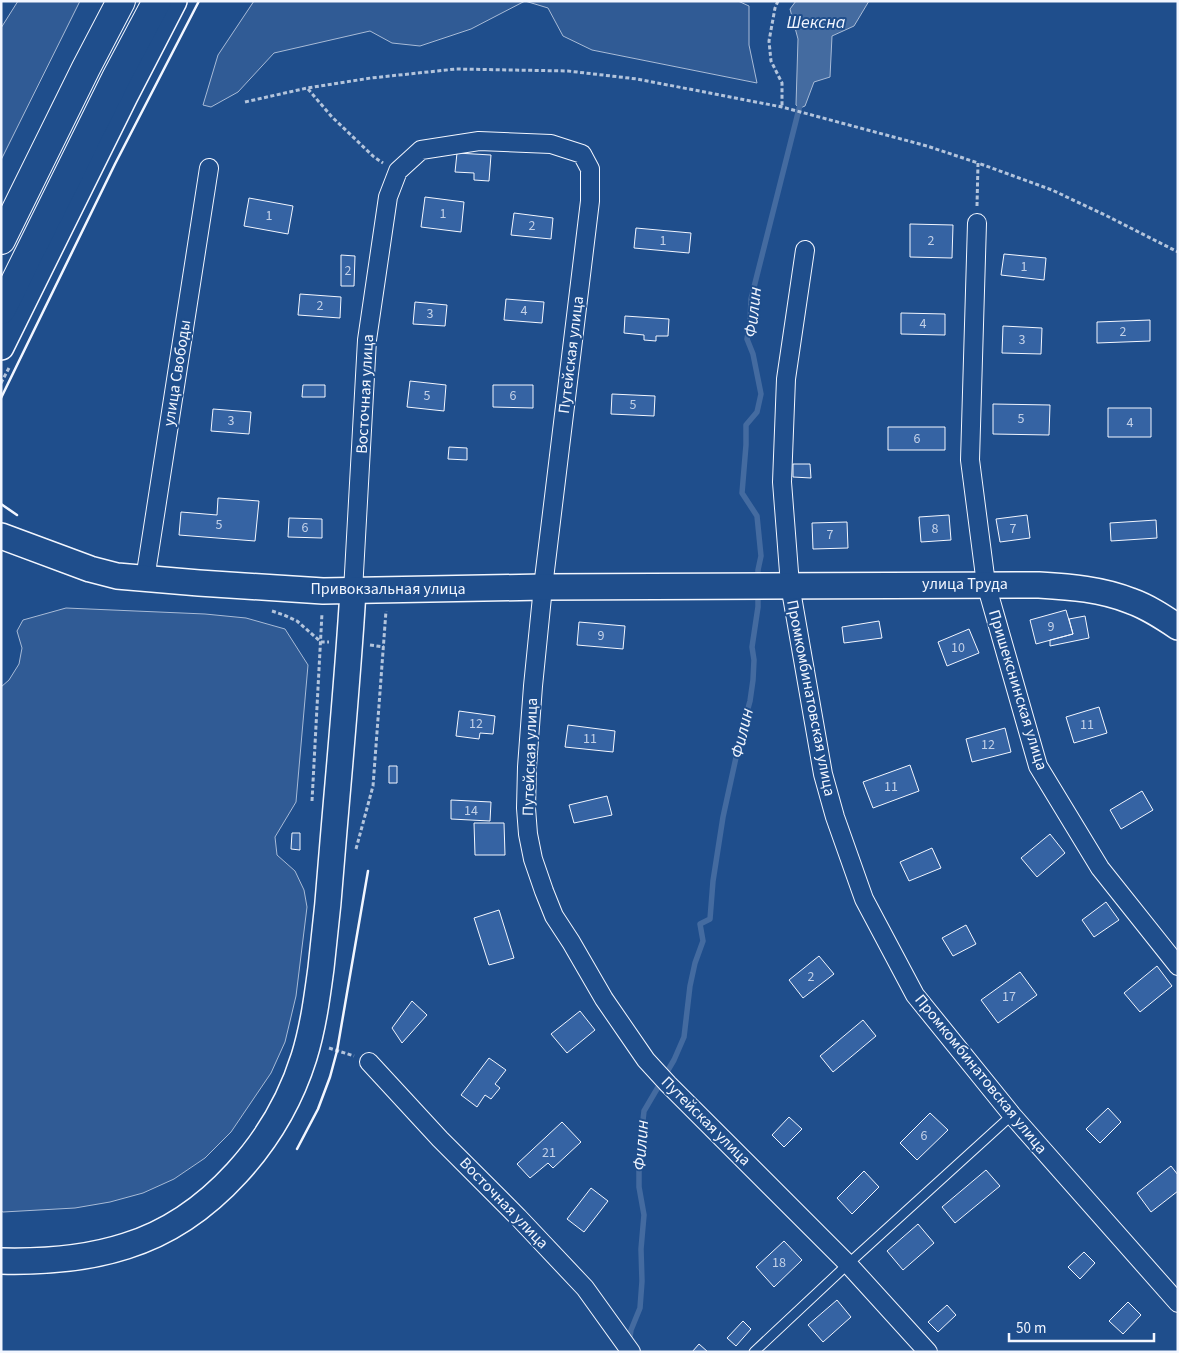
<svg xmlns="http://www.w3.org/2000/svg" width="1179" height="1353" viewBox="0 0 1179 1353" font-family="'Source Sans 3',sans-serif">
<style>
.built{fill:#305b95;stroke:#a8bbd7}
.water{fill:#446ba0;stroke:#a8bbd7}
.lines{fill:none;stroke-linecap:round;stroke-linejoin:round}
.stream{stroke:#446ba0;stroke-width:5.5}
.building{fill:#3563a3;stroke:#f2f6ff}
.lane-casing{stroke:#f2f6ff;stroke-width:11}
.street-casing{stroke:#f2f6ff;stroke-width:20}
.secondary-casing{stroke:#f2f6ff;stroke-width:28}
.highway-casing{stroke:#f2f6ff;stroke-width:30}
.path{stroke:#b3c4dc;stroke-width:3;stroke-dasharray:4 2.5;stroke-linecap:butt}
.lane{stroke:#1f4e8c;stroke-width:9}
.street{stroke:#1f4e8c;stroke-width:18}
.secondary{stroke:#1f4e8c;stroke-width:25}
.highway{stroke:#1f4e8c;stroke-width:28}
.wall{stroke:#f2f6ff;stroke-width:2.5}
.labels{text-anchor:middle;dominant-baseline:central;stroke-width:4;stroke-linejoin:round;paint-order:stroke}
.number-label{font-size:14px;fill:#c3d1e8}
.street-label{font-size:16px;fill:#f2f6ff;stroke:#1f4e8c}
.water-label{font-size:18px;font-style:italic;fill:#f2f6ff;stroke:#1f4e8c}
</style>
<rect width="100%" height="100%" fill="#1f4e8c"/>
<path class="built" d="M18,1H80L1,160V28Z
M254,1H525L471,29L420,46L392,43L370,31L274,53L238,92L211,107L203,105L218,55Z
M525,1H738L749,6V45L757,83L592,50L563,36L548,8Z
M66,608L205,614L246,618L285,629L308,665L296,802L275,837L277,855L295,871L304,890L307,907L296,996L285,1042L271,1073L231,1132L205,1158L174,1179L143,1193L110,1202L75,1208L3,1212L1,1211V687L9,680L19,664L22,648L17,631L23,620Z"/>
<path class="water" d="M796,1H869L854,26L832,36L830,77L814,82L805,106L800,108L796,105L798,39L790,9Z"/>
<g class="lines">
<path class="stream" d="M758,581V570L761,556L757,516L742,493L746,445V425L757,412L761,394L753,354L747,339L750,323L751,299L801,101
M629,1343L631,1330L640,1308L642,1281L641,1249L644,1215L639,1187V1157L644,1111L674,1060L684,1037L690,986L695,963L703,941L700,924L710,919L713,881L723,817L742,730L750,701L753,680L754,660L752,647L758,607V593"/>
</g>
<path class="building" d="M457,153L491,155L489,181L474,180V173L455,172Z
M425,197L464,202L461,232L421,227Z
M249,198L293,206L288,234L244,226Z
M514,213L553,218L551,239L511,235Z
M910,224L953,225L952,258L910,257Z
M636,228L691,233L689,253L634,248Z
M1004,254L1046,258L1044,280L1001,275Z
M341,255L355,256L354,286H341Z
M300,294L341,297L340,318L298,315Z
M506,299L544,302L542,323L504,320Z
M415,302L447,305L445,326L413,324Z
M901,313L945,314V335L901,334Z
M625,316L669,319L668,336H656V341L644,340V335L624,333Z
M1150,320V341L1097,343V322Z
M1003,326L1042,328L1041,354L1002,353Z
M410,381L446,385L444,411L407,407Z
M303,385H325V397H302Z
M493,385H533V408L493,407Z
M612,394L655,396L654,416L611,414Z
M993,404L1050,405L1049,435L993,434Z
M1108,408H1151V437H1108Z
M213,409L251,412L249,434L211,431Z
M888,427H945V450H888Z
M449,447L467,448V460L448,459Z
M793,464H810L811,478L793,477Z
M218,498L259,501L255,541L179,535L181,512L217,515Z
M949,515L951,540L921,542L919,517Z
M1027,515L1030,538L1000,542L996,519Z
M289,518L322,519V538L288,537Z
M1156,520L1157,538L1111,541L1110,523Z
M847,522L848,548L813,549L812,523Z
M1066,610L1073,634L1036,644L1030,620Z
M1085,616L1089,638L1050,646V640L1073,634L1069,619Z
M879,621L882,638L844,643L842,627Z
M579,622L625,626L623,649L577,645Z
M969,629L979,653L947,666L938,642Z
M1099,707L1107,733L1074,743L1066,717Z
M459,711L495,716L493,734L480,733L479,739L456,736Z
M568,725L615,731L613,752L565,747Z
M1005,728L1011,752L972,762L966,739Z
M910,765L919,791L873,808L863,782Z
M389,766H397V783H389Z
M1142,791L1153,810L1121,829L1110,810Z
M607,796L612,815L574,823L569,805Z
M451,800L491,802L490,821L451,819Z
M474,823H504L505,855H475Z
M292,833H300V850L291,849Z
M1050,834L1065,853L1037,877L1021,858Z
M932,848L941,868L909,881L900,862Z
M1106,902L1119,920L1094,937L1082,920Z
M499,910L514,958L489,965L474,918Z
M966,925L976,944L953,956L942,938Z
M819,956L834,974L803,998L789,980Z
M1157,966L1172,986L1140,1012L1124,993Z
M1020,972L1037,995L998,1023L981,1000Z
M412,1001L427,1015L402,1043L392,1028Z
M580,1011L595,1030L567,1053L551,1034Z
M863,1020L876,1036L833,1072L820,1056Z
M489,1058L506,1070L495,1084L500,1088L491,1099L485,1095L477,1107L461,1095Z
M1108,1108L1121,1122L1100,1143L1086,1129Z
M930,1113L948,1130L917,1160L900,1143Z
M789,1117L802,1129L784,1147L772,1135Z
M562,1122L581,1142L553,1168L548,1163L530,1178L517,1164Z
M1171,1166L1178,1175V1191L1151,1212L1137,1193Z
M986,1170L1000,1186L955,1223L942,1207Z
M864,1171L879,1187L852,1214L837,1198Z
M591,1188L608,1201L584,1232L567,1219Z
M918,1224L934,1243L903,1270L887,1251Z
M784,1241L802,1260L774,1287L756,1267Z
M1084,1252L1095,1263L1080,1279L1068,1267Z
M837,1300L851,1317L823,1342L808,1325Z
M1128,1302L1141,1315L1123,1334L1109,1321Z
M947,1305L956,1315L938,1332L928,1322Z
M743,1321L751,1329L736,1346L727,1338Z
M699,1344L708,1352H692Z"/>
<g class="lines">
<defs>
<path id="lane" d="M754,1352L848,1264L1012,1115"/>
<path id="street" d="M977,223L970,460L986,584L1038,766L1100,868L1178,966
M805,250L786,379L782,482L790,585L823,774L835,817L864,899L915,995L1012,1115L1178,1303
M145,579L209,168
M353,591L367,340L388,197L398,171L421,150L479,141L551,144L582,154L590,169V201L543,587L533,686L527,767L526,808L528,834L533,859L544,891L554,916L571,942L604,999L646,1060L668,1084L848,1264L928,1352
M369,1062L440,1139L518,1217L585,1288L631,1352"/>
<path id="secondary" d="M1,347L125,96L174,1
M1,536L90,569L117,576L199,583L323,591L543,587L1039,585C1071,587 1101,589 1131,601C1148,607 1163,617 1178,627
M1,1261C43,1262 86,1259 126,1246C210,1220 278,1140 304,1057C313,1028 317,998 321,968C326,926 330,884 333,842C340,759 348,675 353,591"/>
<path id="highway" d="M1,240L86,68L121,1
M1,310L117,76L157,1"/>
</defs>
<use href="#lane" class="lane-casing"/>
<use href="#street" class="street-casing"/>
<use href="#secondary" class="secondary-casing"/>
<use href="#highway" class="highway-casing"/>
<path class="path" d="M778,1L775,8L769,41L771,61L782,83V107
M308,89L332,117L374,157L383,163
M245,102L307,88L371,78L456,69L568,71L637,79L782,107L927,146L978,163
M977,206L978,163L1052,190L1107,216L1178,252
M1,383L10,366
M272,611L284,615L297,621L321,642H329
M370,645L384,647
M312,801L322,613
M356,849L373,786L386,611
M329,1048L354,1056"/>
<use href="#lane" class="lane"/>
<use href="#street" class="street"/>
<use href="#secondary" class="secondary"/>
<use href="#highway" class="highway"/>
<path class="wall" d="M1,398L115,164L199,1
M1,504L17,515
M297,1149L318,1109L330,1077L337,1051L368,871"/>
</g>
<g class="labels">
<g class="number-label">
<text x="443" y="214">1</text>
<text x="269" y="216">1</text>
<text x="532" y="226">2</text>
<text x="663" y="241">1</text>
<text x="931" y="241">2</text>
<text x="1024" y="267">1</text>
<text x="348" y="271">2</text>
<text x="320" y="306">2</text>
<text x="524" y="311">4</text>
<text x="430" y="314">3</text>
<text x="923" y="324">4</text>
<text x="1123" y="332">2</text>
<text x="1022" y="340">3</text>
<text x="427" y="396">5</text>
<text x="513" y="396">6</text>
<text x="633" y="405">5</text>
<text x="1021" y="419">5</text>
<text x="231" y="421">3</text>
<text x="1130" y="423">4</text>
<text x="917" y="439">6</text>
<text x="219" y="525">5</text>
<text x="305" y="528">6</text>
<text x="935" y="529">8</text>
<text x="1013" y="529">7</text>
<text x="830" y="535">7</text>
<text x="1051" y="627">9</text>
<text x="601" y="636">9</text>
<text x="958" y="648">10</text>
<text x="476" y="724">12</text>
<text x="1087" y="725">11</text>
<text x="590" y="739">11</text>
<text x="988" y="745">12</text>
<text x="891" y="787">11</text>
<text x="471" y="811">14</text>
<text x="811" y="977">2</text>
<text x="1009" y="997">17</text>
<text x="924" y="1136">6</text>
<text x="549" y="1153">21</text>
<text x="779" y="1263">18</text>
</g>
<g class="street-label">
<text transform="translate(571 355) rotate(-83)">Путейская улица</text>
<text transform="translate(177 373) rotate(-81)">улица Свободы</text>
<text transform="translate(365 394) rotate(-87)">Восточная улица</text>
<text x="965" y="584">улица Труда</text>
<text x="388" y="589">Привокзальная улица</text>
<text transform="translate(1018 690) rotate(73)">Пришекснинская улица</text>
<text transform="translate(811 698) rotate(79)">Промкомбинатовская улица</text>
<text transform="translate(530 757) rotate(-88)">Путейская улица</text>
<text transform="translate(981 1074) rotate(51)">Промкомбинатовская улица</text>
<text transform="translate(706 1121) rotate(45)">Путейская улица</text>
<text transform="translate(504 1203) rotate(46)">Восточная улица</text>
</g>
<g class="water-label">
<text x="816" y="22">Шексна</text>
<text transform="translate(753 312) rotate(-84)">Филин</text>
<text transform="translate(742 733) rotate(-77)">Филин</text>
<text transform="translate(641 1145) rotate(-86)">Филин</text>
</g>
</g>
<rect width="1179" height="1353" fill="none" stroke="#f2f6ff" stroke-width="5"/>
<path d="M1009 1333v8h145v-8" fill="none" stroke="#f2f6ff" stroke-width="2.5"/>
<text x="1016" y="1333" font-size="15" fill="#f2f6ff" stroke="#1f4e8c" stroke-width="4" paint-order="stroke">50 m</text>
</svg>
